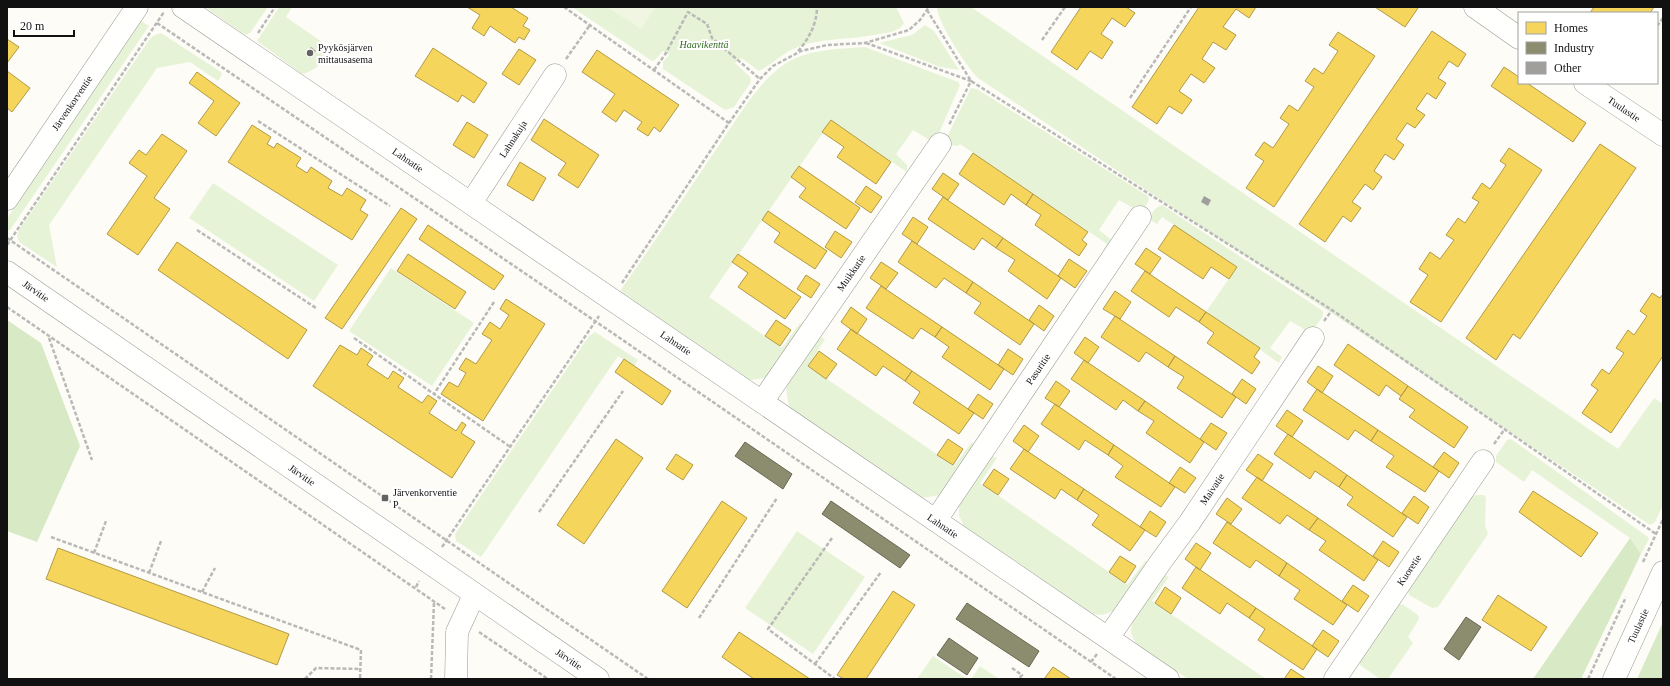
<svg xmlns="http://www.w3.org/2000/svg" width="1670" height="686" viewBox="0 0 1670 686" font-family="Georgia,serif">
<style>
.green{fill:#e7f3d7}
.forest{fill:#d8eac5}
.pitch{fill:#f0f6e1}
.homes{fill:#f6d55c;stroke:#b19a46}
.industry{fill:#8c8c6e;stroke:#676752}
.building{fill:#a19f9c}
.lines{fill:none;stroke-linecap:round;stroke-linejoin:round}
.minor-casing{stroke:#979795;stroke-width:23}
.tertiary-casing{stroke:#979795;stroke-width:23}
.path{stroke:#b9b9b8;stroke-width:2.5;stroke-dasharray:4 2;stroke-linecap:butt}
.minor{stroke:#fffffe;stroke-width:22}
.tertiary{stroke:#fffffe;stroke-width:22}
.poi-dot{fill:#646362;stroke:#fff;stroke-width:1.5}
.labels{text-anchor:middle;dominant-baseline:central;stroke-width:4;stroke-linejoin:round;paint-order:stroke}
.park-label{font-size:10px;font-style:italic;fill:#2f6b1f;stroke:#fff}
.poi-label{font-size:10px;fill:#111;stroke:#fff;text-anchor:start}
.street-label{font-size:10px;fill:#111;stroke:#fff}
</style>
<rect width="100%" height="100%" fill="#fdfcf7"/>
<path class="green" d="M205,7H268L250,33L245,35Z
M279,7H292L286,17L322,42C329,58 317,71 302,74L257,41Z
M572,7H896L904,23C899,33 883,33 874,35C849,40 821,38 798,47C782,53 773,64 759,71L741,58L735,63L750,77L751,82L734,107L725,110L663,69V62L669,55L663,51L655,60L652,61Z
M937,7H971L1618,449L1654,398L1661,403L1663,401V505L1655,522L1650,525L978,78C967,67 937,22 937,7Z
M141,21L149,26L10,230L7,231V219L24,192Z
M925,25L934,31L959,70L940,67L879,43L912,35Z
M161,33L221,72L222,75L218,81L190,62L157,68L49,225L57,267L19,242L17,236L19,230L149,40L153,36Z
M865,47L958,82L960,85L936,140L931,141L913,130L896,154L907,165V172L831,121L709,297L782,348L800,323L803,325L766,378L750,380L620,291C653,244 685,196 717,148C736,121 758,81 785,64C808,49 838,49 865,47Z
M971,88L977,89L1148,196L1149,200L1143,211L1140,212L1119,200L1099,230L1113,241L1106,253L1103,251L1107,244L960,144L958,146L948,145L945,141Z
M213,183L338,265L314,301L189,218Z
M1162,205L1323,311V316L1311,333L1290,321L1270,348L1282,357L1279,363L1206,312L1237,267L1162,217L1157,224L1150,220C1150,214 1156,206 1162,205Z
M391,268L474,323L432,386L349,331Z
M595,332L638,360L634,366L618,356L481,557L456,541L455,534L589,336Z
M820,337L825,339L808,366L954,466L972,442L974,445L940,495L922,498L789,408L786,388L788,380Z
M1511,439L1648,537L1649,539L1641,554L1630,538L1532,470L1524,482L1496,462V456L1507,440Z
M991,456L997,458L980,483L1125,583L1128,584L1146,560L1147,565L1117,610L1102,615L1092,614L964,527L959,515V504Z
M1475,495H1484L1486,498L1485,525L1488,534L1438,607L1432,608L1409,595L1408,590L1471,498Z
M797,531L865,577L813,654L745,608Z
M1164,575L1169,577L1152,601L1266,679H1188L1136,644L1131,633L1132,619Z
M1402,604L1418,615L1419,619L1408,637L1413,643L1388,679H1380L1360,665V660L1397,605Z
M933,656L967,679H917Z
M980,666L999,679H971Z"/>
<path class="forest" d="M7,320L41,343L80,446L37,542L7,531Z
M1630,538L1641,554L1581,679H1533Z
M1663,622V679H1637Z"/>
<path class="pitch" d="M607,7H656L641,29Z"/>
<path class="homes" d="M467,7H511L528,18L523,26L530,30L524,40L519,37L515,43L490,26L484,36L472,28L480,15Z
M1081,7H1126L1135,13L1125,27L1112,18L1101,34L1113,42L1102,59L1090,51L1077,70L1051,52Z
M1199,7H1256L1249,18L1236,9L1223,27L1236,35L1226,50L1213,42L1202,59L1215,68L1204,83L1191,74L1179,91L1192,100L1182,114L1169,106L1157,124L1132,107Z
M1375,7H1416L1418,8L1405,27Z
M1594,7H1654L1650,13H1590Z
M1432,31L1466,54L1458,67L1449,61L1438,78L1446,83L1436,99L1427,93L1416,109L1425,115L1415,128L1407,123L1396,139L1404,145L1394,160L1385,154L1374,171L1382,177L1373,190L1365,184L1352,202L1361,208L1351,222L1343,216L1325,242L1299,224Z
M1338,32L1375,56L1274,207L1246,188L1264,161L1255,155L1264,142L1273,148L1289,124L1280,118L1289,105L1298,111L1314,87L1305,81L1314,68L1323,74L1338,51L1329,45Z
M7,39L19,47L7,63Z
M433,48L487,83L474,103L462,95L458,102L415,76Z
M519,49L536,60L519,85L502,74Z
M597,50L679,105L660,132L654,127L648,136L637,129L642,122L624,110L616,122L602,112L615,94L582,72Z
M1504,67L1519,77V83H1527L1586,123L1573,142L1491,86Z
M7,71L30,88L12,112L7,108Z
M197,72L240,103L216,136L198,123L214,101L189,83Z
M544,119L599,155L578,188L558,175L566,163L531,140Z
M831,120L891,162L876,184L837,157L844,147L822,132Z
M467,122L488,135L474,158L453,145Z
M252,125L271,137L267,144L274,148L277,143L301,158L296,166L307,173L311,167L332,181L328,188L342,196L347,188L366,200L360,210L368,215L352,240L228,162Z
M162,134L187,151L154,198L170,209L138,255L107,234L147,176L129,163L139,150L146,155Z
M1600,144L1636,168L1520,339L1513,334L1496,360L1466,338Z
M1509,148L1542,170L1441,322L1410,302L1428,275L1419,269L1430,252L1440,259L1454,240L1446,235L1458,218L1465,223L1479,202L1472,198L1482,183L1490,189L1506,165L1500,161Z
M973,153L1033,194L1026,205L1011,194L1004,205L959,174Z
M520,162L546,178L533,201L507,185Z
M799,166L860,208L846,229L799,197L806,188L791,177Z
M943,173L959,184L948,200L932,189Z
M866,186L882,197L871,213L855,202Z
M1033,194L1088,232L1082,240L1087,244L1079,256L1035,225L1041,215L1026,205Z
M943,197L1003,238L996,248L982,238L974,250L928,219Z
M401,208L417,219L342,329L325,318Z
M768,211L827,251L815,269L774,242L780,233L762,220Z
M913,217L928,227L917,244L902,234Z
M428,225L504,276L494,290L419,239Z
M1174,225L1237,267L1229,279L1211,267L1203,279L1158,249Z
M835,231L852,242L841,258L825,247Z
M1003,238L1061,278L1047,299L1008,271L1015,260L996,248Z
M912,241L973,282L966,293L944,278L936,288L898,262Z
M177,242L307,330L288,359L158,270Z
M1146,248L1161,258L1150,274L1135,264Z
M408,254L466,292L455,309L397,271Z
M738,254L801,297L785,319L738,287L748,273L732,262Z
M1069,259L1087,271L1075,288L1058,276Z
M881,262L898,273L886,289L870,278Z
M1145,271L1206,312L1199,322L1176,307L1169,317L1131,291Z
M806,275L820,284L811,298L797,289Z
M973,282L1034,324L1020,345L974,313L981,303L966,293Z
M881,286L942,327L935,337L921,328L913,339L866,308Z
M1115,291L1131,302L1120,319L1103,309Z
M1652,293L1660,298L1663,294V356L1611,433L1582,413L1598,390L1591,385L1602,369L1609,374L1624,353L1616,348L1628,330L1634,335L1647,316L1640,311Z
M506,299L545,324L483,421L441,394L449,382L458,387L466,373L459,369L466,358L476,364L492,340L482,334L490,322L500,329L509,315L500,309Z
M1039,305L1054,316L1044,331L1029,320Z
M851,307L867,319L857,334L841,322Z
M1206,312L1260,348L1254,357L1260,362L1252,374L1207,343L1214,333L1199,322Z
M1115,316L1175,356L1168,367L1146,352L1139,362L1101,337Z
M776,320L791,330L780,346L765,336Z
M942,327L1004,369L990,390L942,357L949,347L935,337Z
M851,329L912,371L905,381L883,366L876,376L837,349Z
M1085,337L1099,347L1088,363L1074,353Z
M1348,344L1408,386L1401,396L1386,385L1379,396L1334,365Z
M340,345L357,355L361,348L373,356L367,365L388,379L393,371L404,378L398,387L422,403L428,395L437,401L429,413L456,431L462,422L466,425L461,433L475,442L452,478L313,386Z
M1008,349L1023,359L1013,375L998,365Z
M819,351L837,364L826,379L808,366Z
M1175,356L1236,397L1222,418L1177,388L1184,377L1168,367Z
M624,359L671,391L662,405L615,372Z
M1084,360L1145,401L1138,411L1123,400L1116,410L1071,379Z
M1318,366L1333,376L1322,393L1307,382Z
M912,371L974,413L959,434L913,403L920,392L905,381Z
M1242,379L1256,389L1246,404L1232,394Z
M1056,381L1070,391L1059,407L1045,398Z
M1408,386L1468,427L1454,448L1409,417L1415,410L1399,399Z
M1317,389L1378,430L1371,441L1355,430L1348,440L1303,410Z
M978,394L993,404L983,419L968,409Z
M1145,401L1204,442L1190,463L1146,433L1154,421L1138,411Z
M1055,404L1114,445L1108,455L1085,440L1079,450L1041,424Z
M1287,410L1303,421L1292,437L1276,426Z
M1211,423L1227,433L1216,450L1200,439Z
M1024,425L1039,436L1028,452L1013,441Z
M1378,430L1439,471L1425,492L1386,467L1394,456L1371,441Z
M1288,434L1347,475L1339,487L1315,471L1310,479L1274,454Z
M616,439L643,458L584,544L557,525Z
M948,439L963,449L953,465L937,455Z
M1114,445L1175,487L1161,507L1115,477L1123,466L1108,455Z
M1024,449L1084,489L1077,500L1061,489L1055,499L1010,469Z
M1444,452L1459,463L1449,478L1433,467Z
M676,454L693,465L683,480L666,469Z
M1258,454L1273,464L1262,481L1246,470Z
M1180,467L1196,478L1185,493L1169,483Z
M994,469L1009,479L998,495L983,485Z
M1347,475L1407,517L1393,537L1347,505L1353,497L1339,487Z
M1257,477L1318,518L1309,530L1287,515L1280,524L1242,498Z
M1084,489L1145,530L1130,551L1092,525L1099,515L1077,500Z
M1533,491L1598,533L1581,557L1519,512Z
M1414,496L1429,507L1418,524L1402,513Z
M1227,498L1242,509L1231,524L1216,514Z
M722,501L747,518L687,608L662,591Z
M1150,511L1166,522L1156,537L1140,527Z
M1318,518L1378,560L1364,581L1319,550L1326,541L1309,530Z
M1227,522L1287,563L1279,576L1256,560L1250,568L1213,543Z
M1383,541L1399,552L1389,567L1373,556Z
M1196,543L1211,553L1200,570L1185,559Z
M58,548L289,634L277,665L46,579Z
M1120,556L1136,566L1125,583L1109,572Z
M1287,563L1347,605L1333,625L1294,599L1300,590L1279,576Z
M1196,567L1256,608L1249,618L1227,603L1220,614L1182,588Z
M1353,585L1369,596L1358,612L1342,601Z
M1165,587L1181,598L1171,614L1155,603Z
M893,591L915,605L866,679H844L837,675Z
M1498,595L1547,627L1531,651L1482,620Z
M1256,608L1317,649L1303,670L1258,640L1265,629L1249,618Z
M1323,630L1339,641L1328,657L1312,646Z
M739,632L810,679H754L722,657Z
M1053,667L1071,679H1044Z
M1291,669L1306,679H1284Z"/>
<path class="industry" d="M745,442L792,474L783,489L735,456Z
M831,501L910,555L900,568L822,514Z
M967,603L1039,651L1029,667L956,619Z
M1466,617L1481,627L1459,660L1444,649Z
M949,638L978,658L967,675L937,655Z"/>
<path class="building" d="M311,47L316,51L310,58L305,54Z
M1204,196L1211,200L1208,206L1201,202Z"/>
<g class="lines">
<defs>
<path id="minor" d="M183,7L1168,679
M1475,7L1519,38
M1585,83L1663,135
M7,199L137,7
M471,203L555,75
M762,402L940,144
M936,520L1140,217
M1108,638L1162,560L1190,522L1313,338
M456,679L457,632L474,595
M1335,679L1483,461
M1614,679L1663,572"/>
<path id="tertiary" d="M7,272L598,679"/>
</defs>
<use href="#minor" class="minor-casing"/>
<use href="#tertiary" class="tertiary-casing"/>
<path class="path" d="M564,7L729,123
M927,10L971,81L1332,310L1656,534
M157,23L595,321L1116,679
M1657,26L1663,18
M258,33L275,7
M1042,40L1065,7
M866,43L971,81L949,125
M798,51C809,39 817,23 817,7
M566,59L590,25
M654,70L666,53L688,12L707,24L712,38L760,79
M1130,98L1191,7
M258,121L390,206
M197,230L316,308
M7,238L648,679
M7,245L164,12
M622,283L729,123L760,79L773,66L801,51L827,45L865,43L909,30L920,20L929,7
M494,302L434,394L509,446
M7,307L445,609
M1324,321L1332,310
M49,338L92,460
M354,338L434,394
M1494,444L1504,430
M539,512L623,391
M51,537L361,650L360,679
M832,538L768,629L835,679
M442,547L599,316
M94,553L106,521
M1643,562L1663,519
M149,573L161,541
M416,587L419,581
M202,592L215,568
M699,618L777,498
M479,632L548,679
M1091,662L1097,654
M815,664L881,572
M1012,668L1022,675L1019,679
M305,679L316,668L360,669
M431,679L434,602
M1588,679L1626,597"/>
<use href="#minor" class="minor"/>
<use href="#tertiary" class="tertiary"/>
</g>
<g class="poi-dot">
<circle cx="310" cy="53" r="4"/>
<rect x="381" y="494" width="8" height="8" rx="2"/>
</g>
<g class="labels">
<g class="park-label">
<text x="704" y="44">Haavikenttä</text>
</g>
<g class="poi-label">
<text x="318" y="47">Pyykösjärven<tspan x="318" dy="12">mittausasema</tspan></text>
<text x="393" y="492">Järvenkorventie<tspan x="393" dy="12">P</tspan></text>
</g>
<g class="street-label">
<text transform="translate(72 103) rotate(-56)">Järvenkorventie</text>
<text transform="translate(1624 109) rotate(34)">Tuulastie</text>
<text transform="translate(513 139) rotate(-57)">Lahnakuja</text>
<text transform="translate(408 160) rotate(34)">Lahnatie</text>
<text transform="translate(851 273) rotate(-55)">Muikkutie</text>
<text transform="translate(36 291) rotate(35)">Järvitie</text>
<text transform="translate(676 343) rotate(34)">Lahnatie</text>
<text transform="translate(1038 369) rotate(-56)">Pasuritie</text>
<text transform="translate(302 475) rotate(35)">Järvitie</text>
<text transform="translate(1212 489) rotate(-56)">Maivatie</text>
<text transform="translate(943 526) rotate(34)">Lahnatie</text>
<text transform="translate(1409 570) rotate(-56)">Kuoretie</text>
<text transform="translate(1638 626) rotate(-65)">Tuulastie</text>
<text transform="translate(569 659) rotate(34)">Järvitie</text>
</g>
</g>
<rect width="1670" height="686" fill="none" stroke="#111111" stroke-width="16"/>
<rect x="1518" y="12" width="140" height="72" fill="#ffffff" stroke="#a0a0a0"/>
<rect x="1526" y="22" width="20" height="12" fill="#f6d55c" stroke="#a0a0a0"/>
<text x="1554" y="32" font-size="12" fill="#111111">Homes</text>
<rect x="1526" y="42" width="20" height="12" fill="#8c8c6e" stroke="#a0a0a0"/>
<text x="1554" y="52" font-size="12" fill="#111111">Industry</text>
<rect x="1526" y="62" width="20" height="12" fill="#a19f9c" stroke="#a0a0a0"/>
<text x="1554" y="72" font-size="12" fill="#111111">Other</text>
<path d="M14 30v6h60v-6" fill="none" stroke="#111111" stroke-width="2"/>
<text x="20" y="30" font-size="12" fill="#111111" stroke="#ffffff" stroke-width="3" paint-order="stroke">20 m</text>
</svg>
